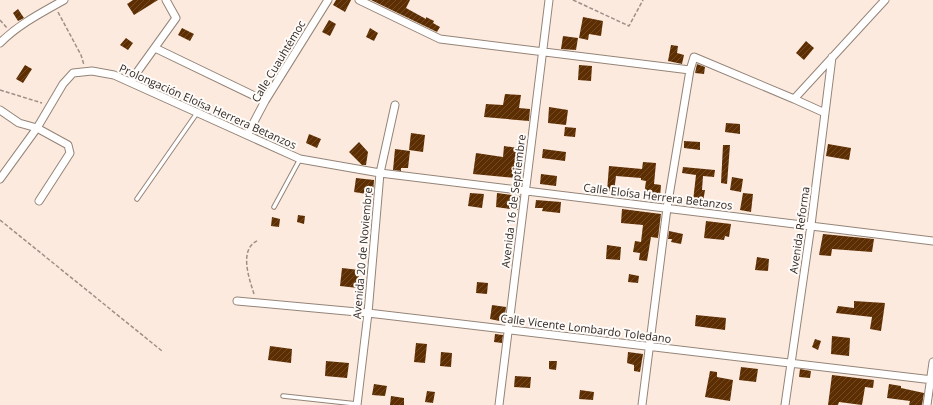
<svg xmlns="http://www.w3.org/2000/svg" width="933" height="405" viewBox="0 0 933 405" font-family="'Open Sans',sans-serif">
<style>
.building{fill:url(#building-hatch)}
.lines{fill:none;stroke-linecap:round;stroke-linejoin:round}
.lane-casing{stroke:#948478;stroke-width:5.5}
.street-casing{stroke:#948478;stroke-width:9}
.path{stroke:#9d8f87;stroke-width:1.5;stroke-dasharray:4 2;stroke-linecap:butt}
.lane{stroke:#fff;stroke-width:3.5}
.street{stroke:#fff;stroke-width:7}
.labels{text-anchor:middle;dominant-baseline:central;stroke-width:4;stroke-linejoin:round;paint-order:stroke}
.street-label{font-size:11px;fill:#302925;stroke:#fffbf8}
</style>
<defs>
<pattern id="building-hatch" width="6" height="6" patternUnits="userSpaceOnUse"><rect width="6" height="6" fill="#5d2e02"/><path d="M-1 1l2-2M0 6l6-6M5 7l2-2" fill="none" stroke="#714b28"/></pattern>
</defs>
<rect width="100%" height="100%" fill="#fdeade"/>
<path class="building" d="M133,0H158L134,15L127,4Z
M336,0H351L345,12L333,5Z
M371,0H410L406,8L426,19V17L434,21L433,23L440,27L437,32Z
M18,9L24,18L18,21L13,13Z
M583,17L603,21L601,36L589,34L588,40L579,38Z
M329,20L336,24L330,36L322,32Z
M182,28L194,34L190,41L178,35Z
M370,28L378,33L374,41L366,37Z
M563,36L578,38L576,50L561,49Z
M126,38L133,43L128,50L120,45Z
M806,41L814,48L804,60L796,53Z
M671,45L678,46L677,53L684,55L682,64L668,61Z
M697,64L705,67L704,74L695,73Z
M25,65L32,69L23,83L16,79Z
M579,65L592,66L591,81L578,80Z
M505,94L521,95L519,108L530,109L529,121L484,117L486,104L503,105Z
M549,107L568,110L566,125L548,123Z
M726,123L740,124V134L725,132Z
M565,127L576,128L575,137L564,136Z
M411,133L425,135L423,152L409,150Z
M309,134L321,139L317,148L306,143Z
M684,141L700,142V150L684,148Z
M359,142L368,152L366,165H362L349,152Z
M828,144L851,148L849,160L826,156Z
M723,145H730L727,184L721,183Z
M504,146L524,149L522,165L518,164L516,178L473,174L476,153L503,157Z
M395,149L410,151L408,168H401V171L393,170Z
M543,149L566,152L565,161L542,158Z
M643,162L656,163L654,184L661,185L660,197L644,195L646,181L641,180V178L616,176L614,192L607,191L609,166L642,169Z
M683,167L715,170L714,177L703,176L702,190H705L703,202L693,201L696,175L682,173Z
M541,174L557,176L556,186L540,184Z
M732,177L743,179L741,192L730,190Z
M356,178L374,180L373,195L354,192Z
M470,193L484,194L482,208L468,206Z
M497,193L520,196L518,210L496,207Z
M743,193L753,194L751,212L740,210Z
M536,200L561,202L560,213L542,211L543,208H535Z
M622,209L661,214L658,238L651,237L647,261L639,260L640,253L633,252L635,241L641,242L643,225L621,223Z
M298,215L305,216L304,224L297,222Z
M272,217L280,219L279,227L271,226Z
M706,221L731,224L729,237L725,236L724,240L704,238Z
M669,231L683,234L681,244L671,242L672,239H668Z
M823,234L874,239L872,252L832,249L831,256L819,255Z
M607,245L621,247L620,260L606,259Z
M757,257L769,259L768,271L755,270Z
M342,268L359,270L358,288L340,286Z
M629,274L639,276L638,283L628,282Z
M477,282L488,283L487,294L476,293Z
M854,301L885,303L881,331L870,329L872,317L836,313L838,306L854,308Z
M492,305L506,307L504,322L490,319Z
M696,315L726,318L725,330L695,326Z
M495,334L503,335L502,343L494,342Z
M832,336L850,338L849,356L831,354Z
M815,339L821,341L818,350L812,347Z
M416,343L427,344L425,363L414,362Z
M270,346L292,349L291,363L268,360Z
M441,352L452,353L451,367L440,366Z
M628,352L643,354L640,372L634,371V365L627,363Z
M326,361L349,363L347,378L325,376Z
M549,361H557L556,370L549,369Z
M741,367L758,369L756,382L739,380Z
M800,369L811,371L810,378L799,377Z
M710,371L717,372V377L733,380L730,401L705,397Z
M832,375L874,380L873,388L865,387L862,405L839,402L838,405H828Z
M515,376L531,377L530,388L514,387Z
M374,384L387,386L385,396L372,395Z
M889,384L901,386V388L924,393L922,405H909L910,401L887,398Z
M580,390L594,392L593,400L579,399Z
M427,391L435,392L433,403L425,402Z
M391,396L404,398V405H390Z"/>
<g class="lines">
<defs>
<path id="lane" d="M137,199L197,113
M274,207L300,159
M283,396L357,404"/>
<path id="street" d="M359,0L440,39L690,70
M0,43C19,24 41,13 64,0
M155,48L265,101
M130,82L176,18L166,0
M794,99L825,113
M0,110L19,123L37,128L68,145L70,153L39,201
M247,135L265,101L328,0
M0,179L37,128L63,84L73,73L92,71L114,75L300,159L380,173L933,241
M237,301L368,313L933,380
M357,405L368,313L380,173L395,105
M499,405L549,0
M642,405L667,208L690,70L694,57L794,99L885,0
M785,405L811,225L832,57
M927,405L933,362"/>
</defs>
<use href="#lane" class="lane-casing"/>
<use href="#street" class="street-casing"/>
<path class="path" d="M573,0L629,26L643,0
M58,12L81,55L84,65
M0,20L7,28
M0,90L42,103
M0,220L162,351
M254,294C249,278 238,248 259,240"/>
<use href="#lane" class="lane"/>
<use href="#street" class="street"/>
</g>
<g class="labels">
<g class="street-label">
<text transform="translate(278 61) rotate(-59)">Calle Cuauhtémoc</text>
<text transform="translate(208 106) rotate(24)">Prolongación Eloísa Herrera Betanzos</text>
<text transform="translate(658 196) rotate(7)">Calle Eloísa Herrera Betanzos</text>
<text transform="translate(513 201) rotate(-83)">Avenida 16 de Septiembre</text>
<text transform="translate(799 230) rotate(-82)">Avenida Reforma</text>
<text transform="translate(362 253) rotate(-85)">Avenida 20 de Noviembre</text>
<text transform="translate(586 328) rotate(7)">Calle Vicente Lombardo Toledano</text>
</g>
</g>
</svg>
